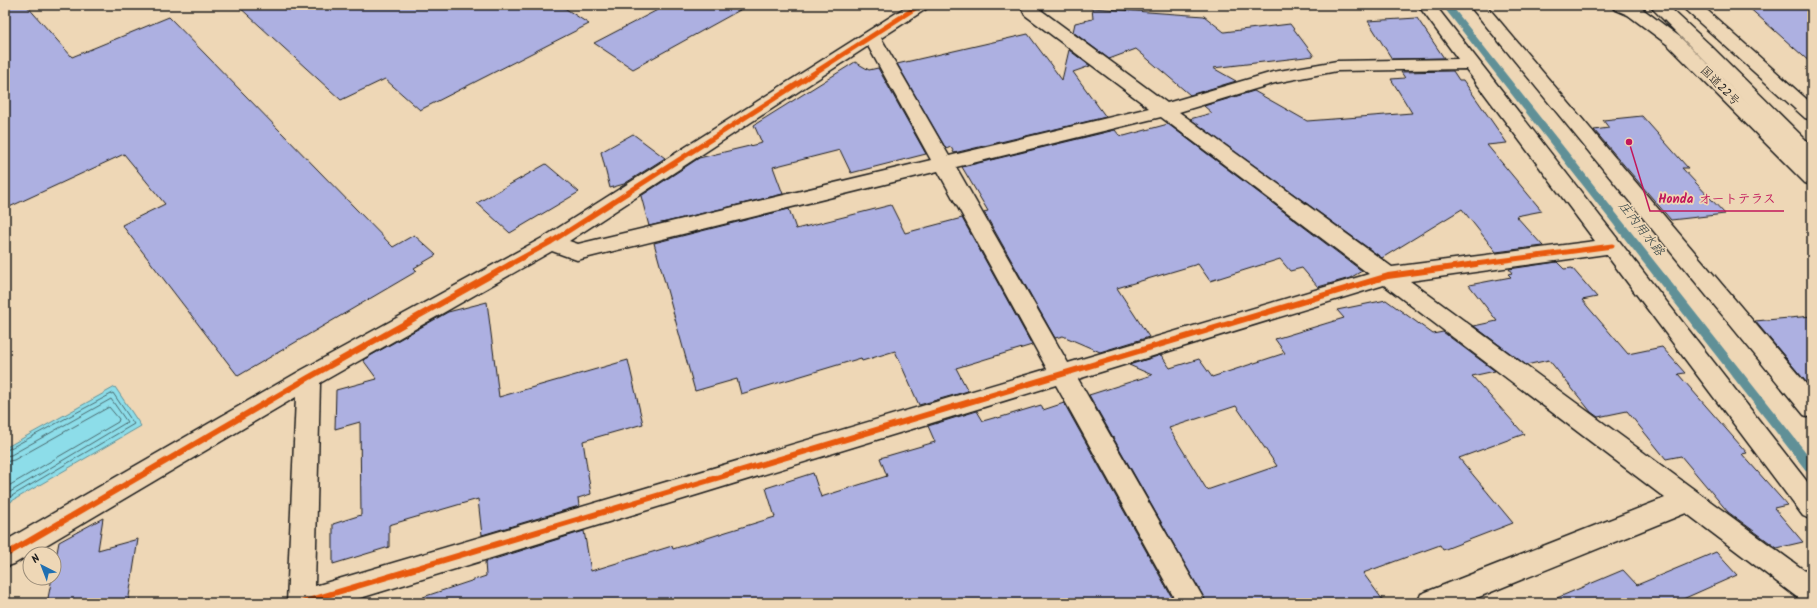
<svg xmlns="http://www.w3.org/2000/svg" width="1817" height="608" viewBox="0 0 1817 608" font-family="Kalam,'Klee One',sans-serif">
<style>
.water{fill:#8ddde9;stroke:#609097}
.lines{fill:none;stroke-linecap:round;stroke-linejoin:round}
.shore{stroke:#49696e;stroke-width:1}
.stream{fill:#609097;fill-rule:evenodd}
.building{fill:#adb0e1;stroke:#1c1c1c;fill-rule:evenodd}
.minor-casing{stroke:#1c1c1c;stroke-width:3}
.major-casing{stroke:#1c1c1c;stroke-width:3}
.highway-casing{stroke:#1c1c1c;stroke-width:3}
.minor{fill:#eed7b6;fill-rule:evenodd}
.major{fill:#eed7b6;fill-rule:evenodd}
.highway{fill:#eed7b6;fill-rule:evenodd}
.cycleway-far1-casing{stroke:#eed7b6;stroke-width:7}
.cycleway-casing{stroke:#eed7b6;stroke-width:9}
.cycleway-far1{stroke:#e8590c;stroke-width:5}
.cycleway{stroke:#e8590c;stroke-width:6}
.labels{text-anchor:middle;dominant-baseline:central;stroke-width:3.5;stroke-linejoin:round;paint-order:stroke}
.street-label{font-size:12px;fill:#1c1c1c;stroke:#eed7b6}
.water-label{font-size:13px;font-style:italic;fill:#334345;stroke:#eed7b6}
.leader{fill:none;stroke:#c2185b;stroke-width:1.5}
.callout-dot{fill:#c2185b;stroke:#eed7b6;stroke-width:1.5}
.callout-label{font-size:13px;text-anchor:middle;font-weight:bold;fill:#c2185b;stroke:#eed7b6;stroke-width:3.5;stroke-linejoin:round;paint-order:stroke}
</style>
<rect width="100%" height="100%" fill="#eed7b6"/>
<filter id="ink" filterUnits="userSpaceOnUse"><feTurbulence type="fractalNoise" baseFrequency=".025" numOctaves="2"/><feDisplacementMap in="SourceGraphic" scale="8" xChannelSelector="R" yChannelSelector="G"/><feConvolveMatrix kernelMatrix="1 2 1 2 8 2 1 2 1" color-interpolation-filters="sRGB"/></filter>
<g filter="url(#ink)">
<path class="water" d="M115,387L141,426L5,505V448Z"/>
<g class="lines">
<path class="shore" d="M5,451L113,393L134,424L5,500
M5,456L11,455L111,399L127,422L5,495
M5,462L14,460L109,407L119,419L118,422L5,488"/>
<path class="stream" d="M1445,5H1451L1812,460V474L1808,473L1445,9Z"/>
</g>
<path class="building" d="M5,5H26L72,57L169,17L393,247L414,235L436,255L414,268L417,271L238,376L122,225L165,204L124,154L5,209Z
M237,5H560L589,24L420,110L385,79L341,100Z
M667,5H749L633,69L594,43Z
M1746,5H1812V64Z
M1092,8L1204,16L1224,32L1290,24L1314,56L1213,68L1236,81L1190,95L1136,49L1109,59L1073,32L1075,23L1093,19Z
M1417,18L1444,58L1392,59L1368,21Z
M1028,34L1062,80L1069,50L1090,66L1073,72L1106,117L954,153L951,147L946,149L897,64Z
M855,62L869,70L878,68L926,154L851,173L840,150L773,167L783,194L649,226L641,196L699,158L762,143L754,125Z
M1453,71L1459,80H1463L1507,143L1487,145L1542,211L1516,216L1543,246L1496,252L1462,209L1382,258L1190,119L1212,113L1204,106L1254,91L1307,121L1412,113L1391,79L1405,78L1401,72Z
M1642,116L1688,168H1682L1725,214L1671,220L1594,130L1609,128L1603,120Z
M1168,124L1362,271L1350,278L1318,287L1302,268L1290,271L1280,259L1210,281L1198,264L1117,288L1149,337L1100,352L1063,336L1055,338L984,212L988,211L962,167L1115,130L1119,135L1124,136Z
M633,134L665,158L624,184L610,188L601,152Z
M546,164L579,192L510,233L477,203Z
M891,205L905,233L962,218L1032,345L956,368L968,391L919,405L895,351L862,361L861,358L741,394L737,379L695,391L654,243L789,209L796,229Z
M1557,262L1564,269L1572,268L1597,297L1582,300L1628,354L1662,347L1685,373L1678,374L1747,453L1742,454L1787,505L1774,508L1803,542L1777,548L1728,512L1681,456L1666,459L1627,411L1598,417L1591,412L1549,360L1526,365L1474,326L1497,321L1469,285L1511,277L1508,274L1512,273L1509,269Z
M1386,300L1433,334L1443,332L1495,371L1472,376L1524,434L1459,458L1513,523L1443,550L1440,545L1363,573L1385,603H1207L1089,395L1152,375L1129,365L1161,355L1170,368L1199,359L1212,377L1285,353L1275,339L1344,318L1337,310ZM1236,406L1277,466L1207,490L1169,428Z
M487,302L499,397L628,360L643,424L583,441L591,494L578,498L579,506L482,535L478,499L389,525V547L333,564V524L361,515L360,422L335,429L336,390L377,379L363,360L448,312Z
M1812,316V389L1755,321Z
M1064,403L1175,603H424L423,597L486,576L485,562L584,531L591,571L672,546L673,549L726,532L775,517L766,488L813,473L821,497L887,476L880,458L935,442L928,426L977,411L983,421L997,417L998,418L1041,405L1043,410Z
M103,518L98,550L138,539L128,603H47L52,578H54V568L59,542Z
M1716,552L1737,575L1674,603H1545L1623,570L1637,585Z"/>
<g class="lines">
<defs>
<path id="minor" d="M909,5H928L926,9L881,38L949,156L1149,108L1025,15L1020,5H1036L1038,8L1167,103L1273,72L1337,61L1458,59L1418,5H1435L1812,488V520L1803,516L1606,254L1410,281L1812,576V603L1802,601L1686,513L1464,603H1417L1421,594L1665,498L1384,285L1078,379L1206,603H1177L1056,385L344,603H287L296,397L14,564L5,567V541L300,371L544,237ZM868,46L931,160L578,244L569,241ZM1466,69L1595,241L1392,267L1179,112L1275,83L1337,71ZM1161,117L1369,274L1068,363L956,167ZM938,171L1047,369L315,586L320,383L552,251L577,260Z
M1469,5H1486L1812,391V418L1804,415Z"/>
<path id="major" d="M1649,5H1667L1710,45L1812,146V163L1805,162Z"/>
<path id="highway" d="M1612,5H1634L1640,7L1680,37L1812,166V185L1805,183L1668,45L1628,15L1614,9Z
M1680,5H1699L1708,11L1812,104V120L1805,118Z"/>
</defs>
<use href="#minor" class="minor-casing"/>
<use href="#major" class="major-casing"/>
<use href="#highway" class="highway-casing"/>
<use href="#minor" class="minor"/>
<use href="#major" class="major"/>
<use href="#highway" class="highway"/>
<defs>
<path id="cycleway-far1" d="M509,265L551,242L920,5
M1468,265L1612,246"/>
<path id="cycleway" d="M5,555L308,378L511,264
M301,603L1388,276L1476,264"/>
</defs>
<use href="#cycleway-far1" class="cycleway-far1-casing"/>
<use href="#cycleway" class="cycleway-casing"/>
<use href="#cycleway-far1" class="cycleway-far1"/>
<use href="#cycleway" class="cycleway"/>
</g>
</g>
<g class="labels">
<g class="street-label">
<text transform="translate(1720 86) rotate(45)">国道22号</text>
</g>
<g class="water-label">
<text transform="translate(1641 229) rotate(52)">庄内用水路</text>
</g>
</g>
<path class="leader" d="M1629 142L1650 211H1784"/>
<circle class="callout-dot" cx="1629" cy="142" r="4"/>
<g class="callout-label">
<text x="1717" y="203">Honda オートテラス</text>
</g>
<rect width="1817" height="608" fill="none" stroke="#eed7b6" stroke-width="20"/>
<rect x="10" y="10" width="1797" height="588" fill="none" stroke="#1c1c1c" stroke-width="1.5" filter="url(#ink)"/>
<g transform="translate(42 566) rotate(318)"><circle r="19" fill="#eed7b6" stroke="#9a8c78"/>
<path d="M0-3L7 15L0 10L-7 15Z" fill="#1f6fb2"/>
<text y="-6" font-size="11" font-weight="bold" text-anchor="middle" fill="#1c1c1c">N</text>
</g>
</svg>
